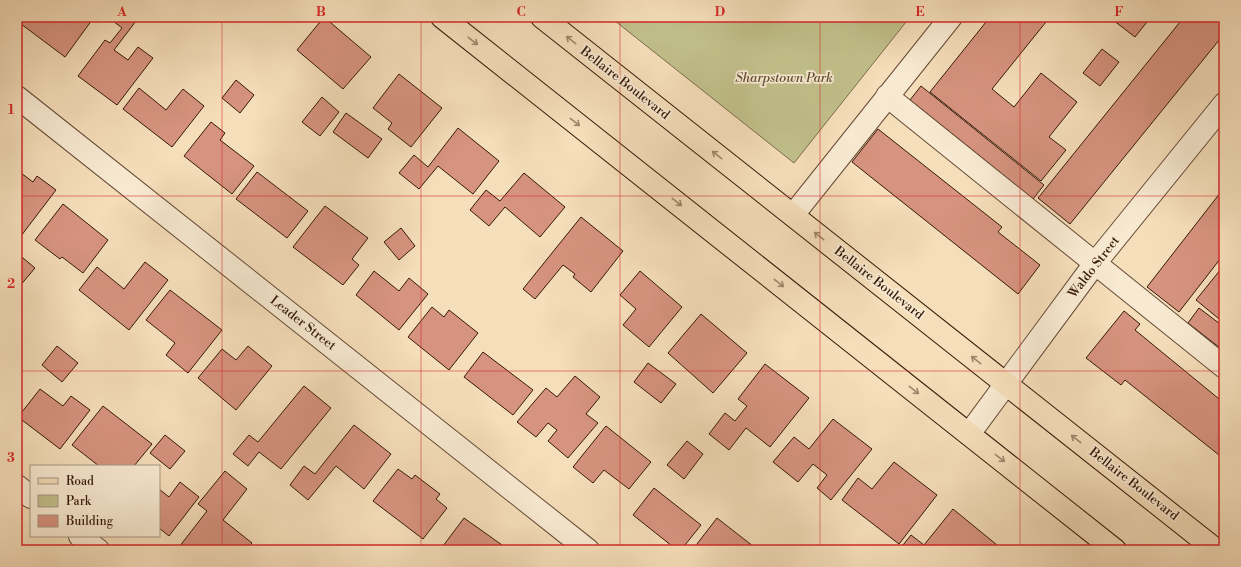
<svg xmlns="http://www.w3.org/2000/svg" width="1241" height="567" viewBox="0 0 1241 567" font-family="'Libre Bodoni',serif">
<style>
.green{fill:#c1c08c;stroke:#7c6c4a}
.building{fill:#d6937f;stroke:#361909}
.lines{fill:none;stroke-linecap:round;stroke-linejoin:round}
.minor-casing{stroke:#664a35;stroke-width:24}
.major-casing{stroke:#361909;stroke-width:24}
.minor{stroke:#f8ead2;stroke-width:22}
.major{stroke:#f5deba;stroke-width:22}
.oneway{stroke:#9f856a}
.grid{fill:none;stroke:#d62828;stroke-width:1;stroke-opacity:0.55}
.labels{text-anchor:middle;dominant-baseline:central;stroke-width:3.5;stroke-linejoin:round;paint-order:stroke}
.park-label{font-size:13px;font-style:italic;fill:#604b30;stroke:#f8ead2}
.street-label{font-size:13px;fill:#361909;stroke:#f8ead2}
.neatline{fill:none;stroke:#d62828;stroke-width:1.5}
.grid-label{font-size:13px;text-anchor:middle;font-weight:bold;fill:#d62828}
</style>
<rect width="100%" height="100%" fill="#f5deba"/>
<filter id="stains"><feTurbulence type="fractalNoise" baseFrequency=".005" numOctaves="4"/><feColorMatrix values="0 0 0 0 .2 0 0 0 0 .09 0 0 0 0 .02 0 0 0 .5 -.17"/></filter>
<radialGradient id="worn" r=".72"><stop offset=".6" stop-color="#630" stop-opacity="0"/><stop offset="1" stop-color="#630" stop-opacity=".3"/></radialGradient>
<path class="green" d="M610,17H910L794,163Z"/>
<path class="building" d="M27,17H89L92,20L65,57L21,24Z
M108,17H139L114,50L128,60L138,47L153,58L117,105L78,76L105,40L110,43L122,28Z
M324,17L371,57L343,89L297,50Z
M990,17H1050L992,89L1014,107L1041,73L1077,102L1049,137L1066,150L1041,181L930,92Z
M1109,17H1151L1135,37Z
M1184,17H1224V34L1070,224L1038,198Z
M1102,49L1119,62L1100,86L1083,73Z
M399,74L442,108L411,147L388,129L392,123L373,108Z
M236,80L254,95L240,113L222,98Z
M921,86L1044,185L1033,199L910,100Z
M139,88L166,110L183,89L204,106L172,147L123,109Z
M322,97L339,112L320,136L302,122Z
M346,113L382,139L368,158L333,132Z
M211,122L225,133L220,140L254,166L232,194L184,156Z
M458,128L499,161L473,194L438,166L419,189L399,173L414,155L428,167Z
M878,129L1002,227L998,232L1040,265L1018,294L852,162Z
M17,170L33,182L37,176L56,190L21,236L17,233Z
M257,172L308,211L287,238L236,199Z
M524,173L565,207L540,237L505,207L489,226L470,210L486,190L500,201Z
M1224,188V254L1179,312L1147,287Z
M63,204L108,240L83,273L62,257L60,259L35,240Z
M325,206L368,238L352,259L359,265L343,285L293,247Z
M581,217L623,251L591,292L573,277L575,274L563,265L535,299L523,289Z
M401,228L415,246L399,260L384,242Z
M17,253L35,268L19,287L17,286Z
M145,262L168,280L129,330L79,290L97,267L124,289Z
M1221,269L1224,272V323L1196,300Z
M374,271L399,291L409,278L428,294L399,330L356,295Z
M640,271L682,307L649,347L623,325L636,309L620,295Z
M170,290L222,330L188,373L166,355L175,343L146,320Z
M432,307L444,317L449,310L478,333L449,370L408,337Z
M1199,308L1224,327V351L1188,323Z
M1124,311L1140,324L1135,330L1224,403V459L1125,380L1121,385L1086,358Z
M701,314L747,353L713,393L668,353Z
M57,346L78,363L62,382L42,365Z
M248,346L272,366L236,410L198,378L222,349L236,360Z
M483,352L533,390L513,415L464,377Z
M648,363L676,384L661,403L634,382Z
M765,364L809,398L770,447L746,428L729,450L709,434L725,413L735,421L747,406L738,399Z
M575,376L600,397L586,414L598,423L568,458L548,441L557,430L548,423L536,437L517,422L546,388L557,397Z
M304,386L331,408L281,469L259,452L248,466L233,454L249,435L258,442Z
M40,389L63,406L71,396L90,410L60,449L18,417Z
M103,406L152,444L134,466H99L72,445Z
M833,419L872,449L831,500L817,488L827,475L813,464L798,482L773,462L794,437L809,449Z
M354,425L391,454L364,489L336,466L308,500L290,485L304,466L315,474Z
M606,426L651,462L629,489L604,470L593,483L573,467Z
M165,435L185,451L170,469L150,453Z
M687,441L703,454L684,479L667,465Z
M894,462L937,495L899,544L842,500L858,478L872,489Z
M398,469L412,479L415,475L440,494L436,499L447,508L423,539L373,501Z
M225,471L247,489L223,520L252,543L246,550H183L179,547L207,511L198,504Z
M180,482L199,497L169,536L159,528V489L169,497Z
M654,488L701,525L681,550H677L633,515Z
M953,509L997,545L994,550H938L936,549L935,550H899L911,535L924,545Z
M464,518L502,545L498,550H440Z
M717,518L758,550H705L697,544Z"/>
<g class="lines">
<defs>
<path id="minor" d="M887,96L1224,367
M17,97L588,550
M793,215L951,17
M969,434L1096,262L1224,104
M17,486L31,497
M80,536L98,550"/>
<path id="major" d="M442,17L1115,550
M542,17L1216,550"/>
</defs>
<use href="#minor" class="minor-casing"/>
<use href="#major" class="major-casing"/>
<use href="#minor" class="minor"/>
<use href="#major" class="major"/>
</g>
<defs><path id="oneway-shaft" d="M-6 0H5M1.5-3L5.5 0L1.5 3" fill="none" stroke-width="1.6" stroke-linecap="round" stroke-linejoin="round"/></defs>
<g class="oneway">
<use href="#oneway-shaft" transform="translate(571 40) rotate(-142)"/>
<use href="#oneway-shaft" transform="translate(473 41) rotate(38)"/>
<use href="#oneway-shaft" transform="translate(575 122) rotate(38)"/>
<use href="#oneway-shaft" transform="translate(717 155) rotate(-142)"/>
<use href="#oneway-shaft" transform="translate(677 202) rotate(38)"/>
<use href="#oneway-shaft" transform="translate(819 236) rotate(-142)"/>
<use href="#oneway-shaft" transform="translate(779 283) rotate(38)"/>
<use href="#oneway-shaft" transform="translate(976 360) rotate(-142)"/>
<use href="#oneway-shaft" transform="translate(914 390) rotate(38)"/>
<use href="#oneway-shaft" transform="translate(1076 439) rotate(-142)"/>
<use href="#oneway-shaft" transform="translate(1000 458) rotate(38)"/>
</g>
<path class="grid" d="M222,17V550M421,17V550M620,17V550M820,17V550M1020,17V550M17,196H1224M17,371H1224"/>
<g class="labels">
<g class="park-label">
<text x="784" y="78">Sharpstown Park</text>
</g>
<g class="street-label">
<text transform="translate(625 83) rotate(38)">Bellaire Boulevard</text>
<text transform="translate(1094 267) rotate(-52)">Waldo Street</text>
<text transform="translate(879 283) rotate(38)">Bellaire Boulevard</text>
<text transform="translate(303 323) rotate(38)">Leader Street</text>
<text transform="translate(1134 484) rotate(38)">Bellaire Boulevard</text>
</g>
</g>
<rect width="1241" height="567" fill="none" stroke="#f5deba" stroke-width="44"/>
<rect x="30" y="465" width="130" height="72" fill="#f8ead2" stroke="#aa9682"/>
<rect x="38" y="478" width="20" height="6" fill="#f5deba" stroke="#aa9682"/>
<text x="66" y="485" font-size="12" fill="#361909">Road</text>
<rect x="38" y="495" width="20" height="12" fill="#c1c08c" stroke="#aa9682"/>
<text x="66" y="505" font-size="12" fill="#361909">Park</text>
<rect x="38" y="515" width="20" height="12" fill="#d6937f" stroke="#aa9682"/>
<text x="66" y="525" font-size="12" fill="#361909">Building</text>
<rect x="22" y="22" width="1197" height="523" class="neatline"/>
<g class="grid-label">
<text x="122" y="16">A</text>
<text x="321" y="16">B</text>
<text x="521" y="16">C</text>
<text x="720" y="16">D</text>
<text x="920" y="16">E</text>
<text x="1119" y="16">F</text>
<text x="11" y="114">1</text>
<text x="11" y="288">2</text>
<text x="11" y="462">3</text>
</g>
<rect width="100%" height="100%" filter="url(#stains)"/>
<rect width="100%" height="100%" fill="url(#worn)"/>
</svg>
